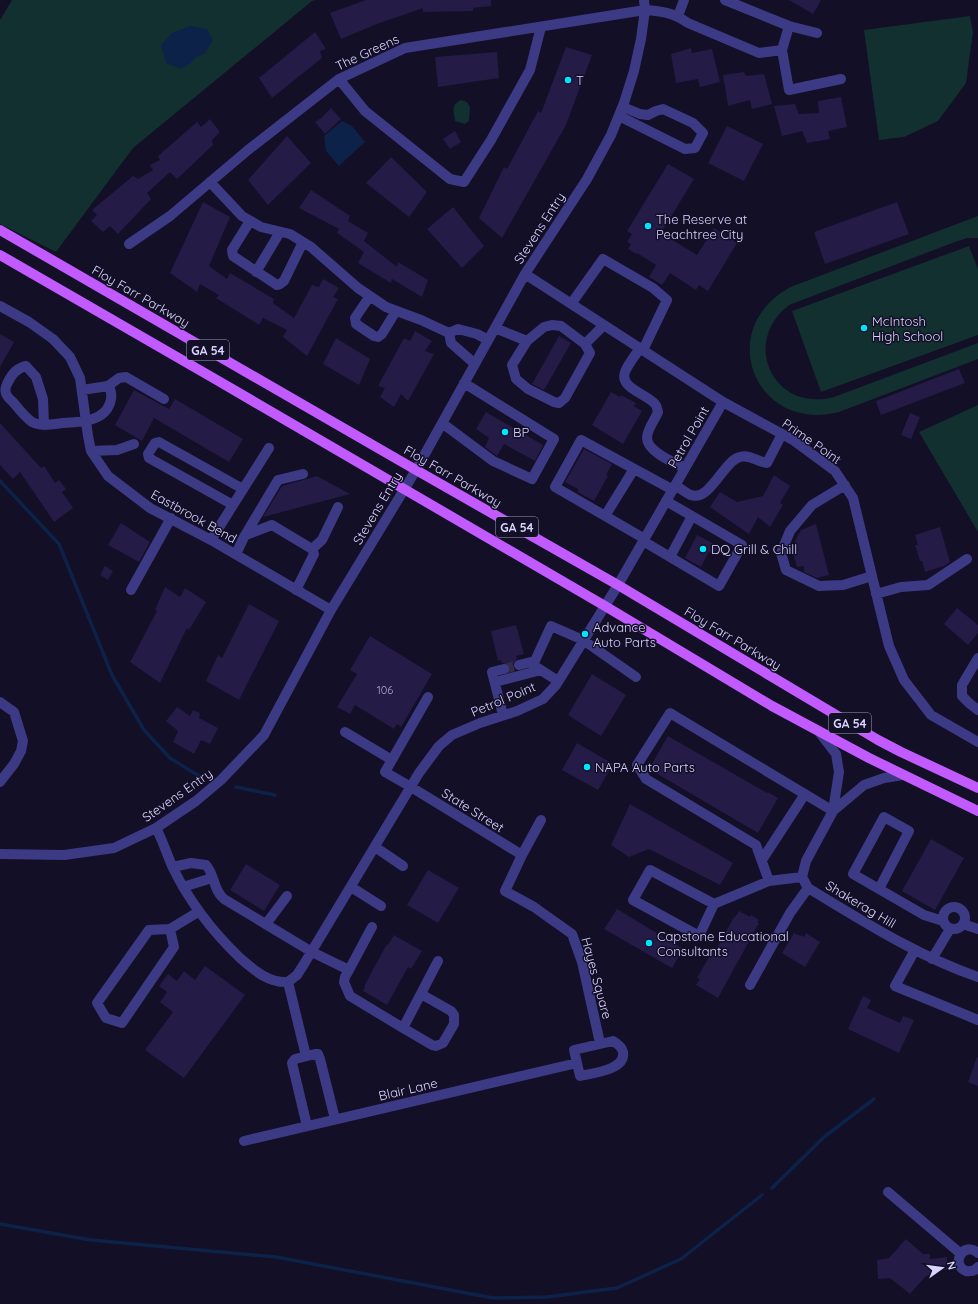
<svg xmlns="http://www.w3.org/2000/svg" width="978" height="1304" viewBox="0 0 978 1304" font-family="Quicksand,sans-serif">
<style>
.green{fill:#12302f}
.water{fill:#0c2248}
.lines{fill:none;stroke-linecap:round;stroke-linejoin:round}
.stream{stroke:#0c2248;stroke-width:3.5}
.building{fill:#241b47}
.minor-tunnel{stroke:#312d47;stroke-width:10;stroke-dasharray:10 5;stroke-linecap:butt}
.minor{stroke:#3d3a85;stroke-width:10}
.major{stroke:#c25bff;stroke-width:10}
.poi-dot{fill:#00e5ff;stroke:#130f26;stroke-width:1.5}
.labels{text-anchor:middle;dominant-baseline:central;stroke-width:3;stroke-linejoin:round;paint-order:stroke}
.number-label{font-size:11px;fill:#aca6d1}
.shield{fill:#130f26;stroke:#9e99be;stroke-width:1}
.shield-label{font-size:12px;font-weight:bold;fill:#d9d4ff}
.street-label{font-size:13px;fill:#d9d4ff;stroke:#130f26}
.poi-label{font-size:13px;fill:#d9d4ff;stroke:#130f26;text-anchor:start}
</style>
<rect width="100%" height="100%" fill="#130f26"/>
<path class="green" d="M12,0H316L312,1L133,148L56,252L0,224V20Z
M970,16L973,32L966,83L938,121L904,137L879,140L864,30Z
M461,100L467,102L470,107L469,121L465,124L455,121C454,110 450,106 461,100Z
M978,216V238H967L955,242L789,305C740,343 774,413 834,397L978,343V359L839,412C753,434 713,325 793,286Z
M969,246L978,269V335L821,392L792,311Z
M978,405V532L919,432Z"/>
<path class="water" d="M190,26L207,29L213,40L205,53L195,58L192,62L181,69L166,63L161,45L172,33Z
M342,121L352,126L365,142L339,166L326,151L324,136Z"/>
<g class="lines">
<path class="stream" d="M0,481L59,544L112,675L144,730L170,758L199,776
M236,787L275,795
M772,1188L824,1137L874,1099
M0,1224L91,1240L276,1257L493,1298L547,1297L617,1288L681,1259L762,1195"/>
</g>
<path class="building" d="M366,0H491V6L473,8V11L423,12V8L377,24L341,39L330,13Z
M789,0H821L813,14Z
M315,32L326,49L320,51L322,58L272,98L259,78Z
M566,47L592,55L566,125L502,238L479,218L504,167L507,169L538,111L541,113Z
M691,48L692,53L712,49L720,82L700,87L698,79L676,83L671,54Z
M497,52L499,78L438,87L435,57Z
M744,72L746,76L764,74L772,104L752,109L750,100L728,106L723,75Z
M841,97L847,127L828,131L830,139L807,143L802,131L782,136L774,106L795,104L799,114L819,113L818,101Z
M331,108L341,119L325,134L315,122L321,118Z
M210,119L220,132L212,140L213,145L177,179L170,172L147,193L151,199L118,234L110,226L103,232L91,221L97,215L92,210L133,176L138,179L153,170L150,165L160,160L158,156L197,122L201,127Z
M727,126L763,144L744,181L708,163Z
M455,131L461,142L450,149L443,139Z
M287,136L311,163L268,205L248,180Z
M391,157L427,192L409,217L366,183Z
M668,164L694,179L661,233L697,255L714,228L737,243L708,291L699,285L696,290L670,273L662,285L649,277L656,265L637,253L636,254L628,249L631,244L627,242L632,234L627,231Z
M311,190L350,216L348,221L368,233L364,241L397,267L398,262L428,280L422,297L392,279L391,283L358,263L364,252L337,233L339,229L299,208Z
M203,202L230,217L209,266L227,279L230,273L274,299L273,303L294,318L312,285L319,287L323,279L339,288L333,297L338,299L307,356L283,337L287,330L263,318L259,325L216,298L219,295L200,284L197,292L170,273Z
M897,202L909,234L825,264L814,232Z
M453,207L484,246L462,268L427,229Z
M415,331L432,341L425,351L434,354L408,401L401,394L394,407L380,397L385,388L378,386L404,338L410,341Z
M0,334L14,342L0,367Z
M559,336L571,343L544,390L532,384Z
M336,338L370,359L359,385L323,364Z
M959,369L965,383L881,415L876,401Z
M134,390L169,409L175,399L243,439L229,462L154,418L142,441L115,425Z
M611,392L620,397L621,395L636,403L634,406L642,411L623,444L592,425Z
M486,412L543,445L535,461L504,444L497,456L485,447L489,438L476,429Z
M910,413L920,417L911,439L901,435Z
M0,423L41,468L44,466L55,483L59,480L66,489L62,492L73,508L54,522L20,472L13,479L0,465Z
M584,449L612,464L606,475L608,476L594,501L578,492V489L565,482Z
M774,475L790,486L780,503L783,505L770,527L758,517L749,534L710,507L720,492L737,502L763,496Z
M317,476L350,494L263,517L282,486Z
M121,523L150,542L139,562L108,545Z
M816,524L829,575L817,578L804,572V566L797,567L792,549L796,548L795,541L801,530Z
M940,527L950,562L944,566L925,572L922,561H920L915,545H918L915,535Z
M697,535L718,546L714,555L709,552L701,567L685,558Z
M105,566L113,571L108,580L100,575Z
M165,587L180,597L185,588L206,602L189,630L187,628L160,683L130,662L157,611L155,610Z
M249,604L279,621L239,700L206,681L218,655L222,658Z
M957,608L978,625V633L968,645L944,624Z
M516,625L524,654L516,656L517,659L513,664V667L515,670L510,671V668L508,664L502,663L501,660L498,661L491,631Z
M370,636L432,674L401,727L397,724L394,729L355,705L350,714L337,707L357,674L350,670Z
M592,674L626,695L601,736L568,715Z
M177,707L190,716L193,710L200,713L199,718L218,728L210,744L201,740L194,754L173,742L178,731L166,721Z
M668,736L767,793L768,792L778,798L758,833L649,769Z
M577,743L613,764L598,790L562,770Z
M630,804L733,863L720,885L649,849L629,857L611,845Z
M931,839L964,858L935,910L902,891Z
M246,864L280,885L264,911L230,890Z
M428,870L459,888L438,923L407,905Z
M617,909L683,949L672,968L604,929Z
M739,911L750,917L751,915L759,920L757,922L759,923L718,998L696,985L700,979L697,978L712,952L714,953L734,917H735Z
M794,933L801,936V935L804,937L806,933L820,942L805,967L782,953Z
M394,935L422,951L411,969L408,967L387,1005L363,991L365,988L364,987L370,975L387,944L388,945Z
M205,966L245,995L184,1078L145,1050L173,1012L160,1002L167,992L159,986L168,974L177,981L184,971L195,980Z
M863,996L871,1000L867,1008L900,1023L903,1016L914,1020L899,1053L848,1029Z
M977,1057L978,1058V1086L968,1082Z
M906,1239L923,1254H930V1259L947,1257V1270L932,1271V1275L926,1276L910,1294L890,1278L878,1279L877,1260L889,1258Z"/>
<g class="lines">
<path class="minor-tunnel" d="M504,669L519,665"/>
<path class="minor" d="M725,0L789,26
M678,16L684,0
M782,50L789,26L817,33
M339,79L365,111L450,179L464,182L491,140L530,70L541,27
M619,116L685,149L695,148L703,133L693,123L663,109L656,111L648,115L640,114L623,107
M210,182L242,216L261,227L290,234L311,247L358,288L386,307L421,320L449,333L458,329L477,334L488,340
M250,221L232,250L233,256L277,285L280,284L284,281L303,242
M129,244L170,216L248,150L339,79L405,48L645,10C662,11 674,13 688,23L759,53L782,50L789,90L841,79
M256,272L280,232
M525,274L723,402L793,440L835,471L853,498L889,646L904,680L931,715L978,742
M370,296L355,318L356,324L374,336L378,337L382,334L396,311
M571,304L603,259L653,288L667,300L643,350
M0,306L29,322L53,339L70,357L80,378L88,436L91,451L108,476L150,508L211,540L331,610
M495,328L527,341L544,327L552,325L561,326L585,344L590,353L565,398L559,403L554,402L528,389L516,379L512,365L527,341
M449,333L451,343L475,364
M585,344L604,325
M640,348C635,356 628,364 625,372C619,388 647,394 655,404C657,406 657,409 658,412C655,420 647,429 647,438C647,452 675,463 685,468
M82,390L108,386L119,378L126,377L164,399
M442,423L493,461L532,479L554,439L464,383
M44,425L43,399L36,377L26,366C16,368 11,375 7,384C3,392 7,397 13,402C18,408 26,418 32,422C41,427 53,424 63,423C79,422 104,422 110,403C112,397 112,391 108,386
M91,451L117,450L134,444
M675,485C680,488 686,493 691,495C710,502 724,460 740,457C751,454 757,462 767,463L782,434
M845,485L812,505L790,531L781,553L786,570L819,586L843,585L872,576
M233,505L149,458L148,454L155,443L159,442L243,489
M605,516L634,469
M246,535L272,525L312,549L314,554L296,590
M645,539L555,487L581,440L673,490
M211,540L269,448
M643,541L670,557L692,516L666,501
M312,549L322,540L338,507
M236,554L244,537L278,480L303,474
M670,557L719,586L742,545L692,516
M131,590L171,518
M876,594L901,587L928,585L967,559
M978,658L962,685V696L969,703L978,710
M519,665L535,661
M558,681L533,665L551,626L583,640L636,677
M495,682L541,670
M428,697L385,772L411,787L522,855
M0,702L14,712L23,741L21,751L14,764L0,782
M503,715L492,672L504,669
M345,732L392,760
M820,733L836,754L839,772L833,811
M903,775L884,778L864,785L833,811L806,861L802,877L808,888C863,921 917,956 978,977
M541,820L522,855L505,891L534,907L572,934L582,962L600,1043
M156,828C163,841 167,855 173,868C190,903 212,931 240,958C254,970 268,983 288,982
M375,847L403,866
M0,854L64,855L114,848L156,828L196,801L221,780L264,735L331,610L416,470L525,274L587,179L611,135L624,103L634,71L641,39L645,10L644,0
M762,860L805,794
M173,867L191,863L206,865C215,875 213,890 224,899L312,952L349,970L372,927
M802,877L769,881L756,845L646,779L637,765L670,713L833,811
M183,887L212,878
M351,887L381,906
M879,889L909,831L884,817L853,874L924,915L943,921
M714,904L699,936L633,900L650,870L714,904L769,881
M943 918a11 11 0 1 1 22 0a11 11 0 1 1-22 0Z
M266,924L287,896
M963,924L978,929
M170,929L174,947L122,1023L106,1018L97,1003L149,930L170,929L198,912
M915,950L895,986L978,1020
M932,959L950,929
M349,970L345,977L344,982L350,996L403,1028L438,961
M288,982L297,975L304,964L419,773L439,746L452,735L480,723L517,711L543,699L556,685L618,585L723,402
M288,982L306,1056
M750,985L790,913L808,888
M403,1028L432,1045L436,1046L443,1043L454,1024V1015L451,1011L421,994
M613,1041C618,1044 622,1047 623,1052C626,1070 593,1073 580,1076L574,1050Z
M307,1126L292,1063L295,1059L315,1054H318L320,1059L335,1119
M244,1141L577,1063
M888,1192L961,1254
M978,1253C963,1240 950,1265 966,1271C971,1272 975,1271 978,1267"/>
<path class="major" d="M0,230L416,470L618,585L878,740L901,752L978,788
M0,255L215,379L605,606L772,706L869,758L978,811"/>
</g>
<g class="poi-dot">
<circle cx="568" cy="80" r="4"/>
<circle cx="648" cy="226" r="4"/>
<circle cx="864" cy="328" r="4"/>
<circle cx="505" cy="432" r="4"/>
<circle cx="703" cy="549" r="4"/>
<circle cx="585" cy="634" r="4"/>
<circle cx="587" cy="767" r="4"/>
<circle cx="649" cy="943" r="4"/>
</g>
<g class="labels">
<g class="number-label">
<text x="385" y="690">106</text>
</g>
<g class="shield">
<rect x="187" y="340" width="42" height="20" rx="3"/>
<rect x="496" y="517" width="42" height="20" rx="3"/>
<rect x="829" y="713" width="42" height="20" rx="3"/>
</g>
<g class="shield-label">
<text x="208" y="350">GA 54</text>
<text x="517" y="527">GA 54</text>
<text x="850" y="723">GA 54</text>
</g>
<g class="street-label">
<text transform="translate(367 52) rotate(-25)">The Greens</text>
<text transform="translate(539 228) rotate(-57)">Stevens Entry</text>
<text transform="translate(141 296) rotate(30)">Floy Farr Parkway</text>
<text transform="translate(688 437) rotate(-60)">Petrol Point</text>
<text transform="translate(812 441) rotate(35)">Prime Point</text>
<text transform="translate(453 476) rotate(30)">Floy Farr Parkway</text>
<text transform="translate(377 508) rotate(-59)">Stevens Entry</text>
<text transform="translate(194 516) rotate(29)">Eastbrook Bend</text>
<text transform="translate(733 638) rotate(31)">Floy Farr Parkway</text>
<text transform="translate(503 699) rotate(-23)">Petrol Point</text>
<text transform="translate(177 795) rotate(-35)">Stevens Entry</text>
<text transform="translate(473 810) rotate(32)">State Street</text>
<text transform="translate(861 904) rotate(31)">Shakerag Hill</text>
<text transform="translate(597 978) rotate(75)">Hayes Square</text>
<text transform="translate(408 1089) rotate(-13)">Blair Lane</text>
</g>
<g class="poi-label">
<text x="576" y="80">T</text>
<text x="656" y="219">The Reserve at<tspan x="656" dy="15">Peachtree City</tspan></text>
<text x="872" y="321">McIntosh<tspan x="872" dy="15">High School</tspan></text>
<text x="513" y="432">BP</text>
<text x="711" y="549">DQ Grill &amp; Chill</text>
<text x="593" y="627">Advance<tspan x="593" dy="15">Auto Parts</tspan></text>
<text x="595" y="767">NAPA Auto Parts</text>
<text x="657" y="936">Capstone Educational<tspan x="657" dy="15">Consultants</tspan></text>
</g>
</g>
<g transform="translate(942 1268) rotate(76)" stroke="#130f26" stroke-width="3" paint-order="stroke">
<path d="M0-3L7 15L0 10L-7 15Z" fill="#d9d4ff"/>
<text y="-6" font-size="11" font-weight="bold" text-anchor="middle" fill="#d9d4ff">N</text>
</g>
</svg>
